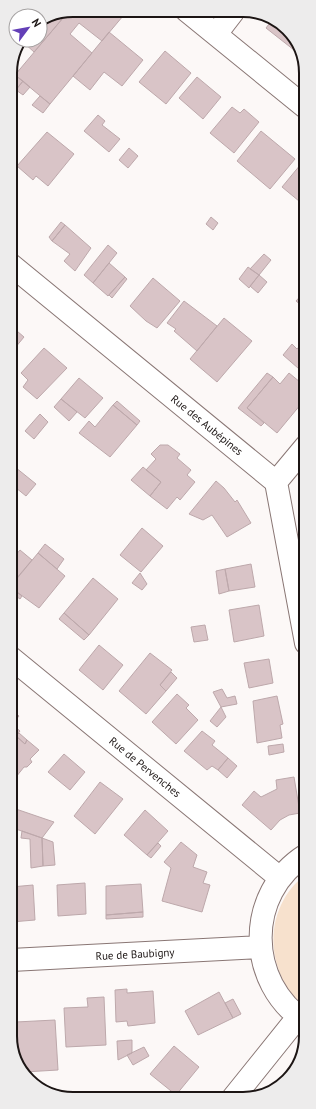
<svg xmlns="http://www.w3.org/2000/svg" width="316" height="1109" viewBox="0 0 316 1109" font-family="'PT Sans',sans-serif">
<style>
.green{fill:#f7e1cd}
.building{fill:#d9c4c7;stroke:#bda8ab}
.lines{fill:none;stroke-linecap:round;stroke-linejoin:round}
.minor-casing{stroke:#897674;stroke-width:24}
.minor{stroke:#fff;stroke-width:22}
.labels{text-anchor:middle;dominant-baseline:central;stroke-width:4;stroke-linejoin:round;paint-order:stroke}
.street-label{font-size:11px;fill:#1c1514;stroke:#fff}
.rim{fill:none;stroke:#1c1514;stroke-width:2}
</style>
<rect width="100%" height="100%" fill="#fcf8f7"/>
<path class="green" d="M306,874V1009C264,973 261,909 306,874Z"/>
<path class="building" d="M73,10H116L123,16L102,41L79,23L70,34L92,53L50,104L15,75L67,13Z
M62,15L64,17L34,52L23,42V40H40V24Z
M272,20L290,31L297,46L294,50L266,28Z
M109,32L143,60L122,86L104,72L90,90L73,76Z
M165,51L191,73L166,104L139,82Z
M15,75L23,81L10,97V81Z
M197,77L221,97L203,119L179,98Z
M23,81L30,87L23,95L16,90Z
M40,96L50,104L43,113L32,105Z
M232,107L240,113L244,109L259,122L234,153L210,133Z
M98,115L105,121L102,125L120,139L109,152L84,131Z
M261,131L295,159L270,189L237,161Z
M47,132L74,154L48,186L36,176L33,180L17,166Z
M129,148L138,156L128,168L119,160Z
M301,164L305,168V206L282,187Z
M211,217L218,223L213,230L206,224Z
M61,222L65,225L52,241L49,237Z
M65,225L91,248L75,271L64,261L70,254L52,241Z
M108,245L117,253L93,283L84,275Z
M264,254L271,260L259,275L250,269Z
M109,263L125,277L108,296L93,283Z
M248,267L259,275L249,288L239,279Z
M259,275L267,282L258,293L250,286Z
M125,277L127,279L112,298L109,295Z
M153,278L180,301L157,328L146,321L130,306Z
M306,290V309L296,301Z
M184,301L217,326L197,351L174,331L176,329L167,323Z
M224,318L252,341L217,382L190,359Z
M10,325L24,337L10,354Z
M306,339V375L283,355L292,344L297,349Z
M44,348L67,368L37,399L23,387L28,380L21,373Z
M267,373L273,377L247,408L264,423L261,426L238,408Z
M289,373L306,387V398L277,433L247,408L273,377L280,384Z
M79,378L103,398L85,418L61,399Z
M61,399L77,412L69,421L54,407Z
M117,401L140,421L137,425L113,405Z
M113,405L137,425L110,457L79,433L89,421L95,427Z
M40,414L48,422L34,439L25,431Z
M160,445H168L180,454L177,458L191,470L187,475L195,482L180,500L177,497L167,509L150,496L161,482L146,470L156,459L151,454Z
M10,463L36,484L26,496L10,483Z
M143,467L161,482L150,496L131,480Z
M216,481L224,488L235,502L237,500L251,523L227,537L212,515L203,520L189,514Z
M142,528L163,546L141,572L120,555Z
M45,544L64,559L57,569L38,553Z
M20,550L32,560L10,586V556L13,558Z
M38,553L65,576L39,608L10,587Z
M251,564L255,587L229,591L225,569Z
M225,569L229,591L219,594L216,571Z
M140,573L147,584L142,590L132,583Z
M93,578L118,599L89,635L64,613Z
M10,587L22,596L20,599L10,592Z
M259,605L264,636L234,642L229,610Z
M64,613L89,635L84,640L59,619Z
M205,625L208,640L194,642L191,627Z
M99,645L123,665L103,690L79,670Z
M150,653L172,670L160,685L166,691L146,714L119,691Z
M269,659L273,683L249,688L244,663Z
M171,672L177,678L166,691L160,685Z
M222,689L227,698L235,696L237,704L221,707L213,692Z
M177,694L189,705L186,708L198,720L176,744L152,722Z
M277,696L283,724L280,725L282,738L257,743L253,701Z
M221,707L226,717L217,727L210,721Z
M10,708L19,716L10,727Z
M12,724L20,731L16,736L25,744L27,740L39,750L30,759L32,762L27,767H24L16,777L10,773V727Z
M202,731L215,741L212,745L228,758L218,770L212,766L207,770L184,751Z
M19,733L27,740L25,744L16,736Z
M283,744L284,752L269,755L268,746Z
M64,754L85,772L70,790L48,772Z
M228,758L237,766L227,778L218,770Z
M294,777L300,813L289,815L280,820L271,830L242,805L254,791L261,797L277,789L276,780Z
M100,782L123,799L95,834L74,816Z
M10,807L54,822L42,838L10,827Z
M145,810L168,831L147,855L124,835Z
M22,831L42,838L43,866L31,868L30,839L21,838Z
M42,838L53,842L55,865L43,866Z
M181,842L197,855L193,867L207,872L203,883L210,885L202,912L162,901L171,868L164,862Z
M158,843L161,846L151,858L147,855Z
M85,883L86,914L58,916L57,885Z
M141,884L143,912L106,915V886Z
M33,885L35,920L11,922V887Z
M143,912V917L106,919V915Z
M127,989V993L153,991L155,1023L128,1026L127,1021L116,1022L115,990Z
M219,992L233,1018L198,1035L185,1011Z
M11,993H13L16,1036H11Z
M104,997L106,1045L66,1047L64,1008L88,1007L87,998Z
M233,999L241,1014L233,1018L225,1003Z
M55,1020L58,1070L24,1072L18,1058L16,1022Z
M132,1040V1053L118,1060L117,1041Z
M174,1046L199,1067L176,1095L150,1074Z
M144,1047L149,1056L133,1065L127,1055Z"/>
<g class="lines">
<defs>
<path id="minor" d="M187,11L305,107
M216,34L233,12
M10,264L276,482L306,643
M276,482L306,446
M10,657L280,878
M306,855C245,893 246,983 306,1022
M11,960L260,947
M233,1098L298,1017"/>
</defs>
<use href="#minor" class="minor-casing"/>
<use href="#minor" class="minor"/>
</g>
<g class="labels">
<g class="street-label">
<text transform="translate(207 425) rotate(39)">Rue des Aubépines</text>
<text transform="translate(145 767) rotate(39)">Rue de Pervenches</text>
<text transform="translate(135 954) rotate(-3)">Rue de Baubigny</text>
</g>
</g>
<path d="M0 0H316V1109H0ZM73 17H243A56 56 0 0 1 299 73V1036A56 56 0 0 1 243 1092H73A56 56 0 0 1 17 1036V73A56 56 0 0 1 73 17Z" fill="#edecec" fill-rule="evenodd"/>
<path class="rim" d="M73 17H243A56 56 0 0 1 299 73V1036A56 56 0 0 1 243 1092H73A56 56 0 0 1 17 1036V73A56 56 0 0 1 73 17Z"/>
<g transform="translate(28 28) rotate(58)"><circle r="19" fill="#ffffff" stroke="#a4a1a1"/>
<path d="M0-3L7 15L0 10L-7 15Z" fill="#633fb7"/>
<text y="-6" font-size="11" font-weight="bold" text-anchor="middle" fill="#1c1514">N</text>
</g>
</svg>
